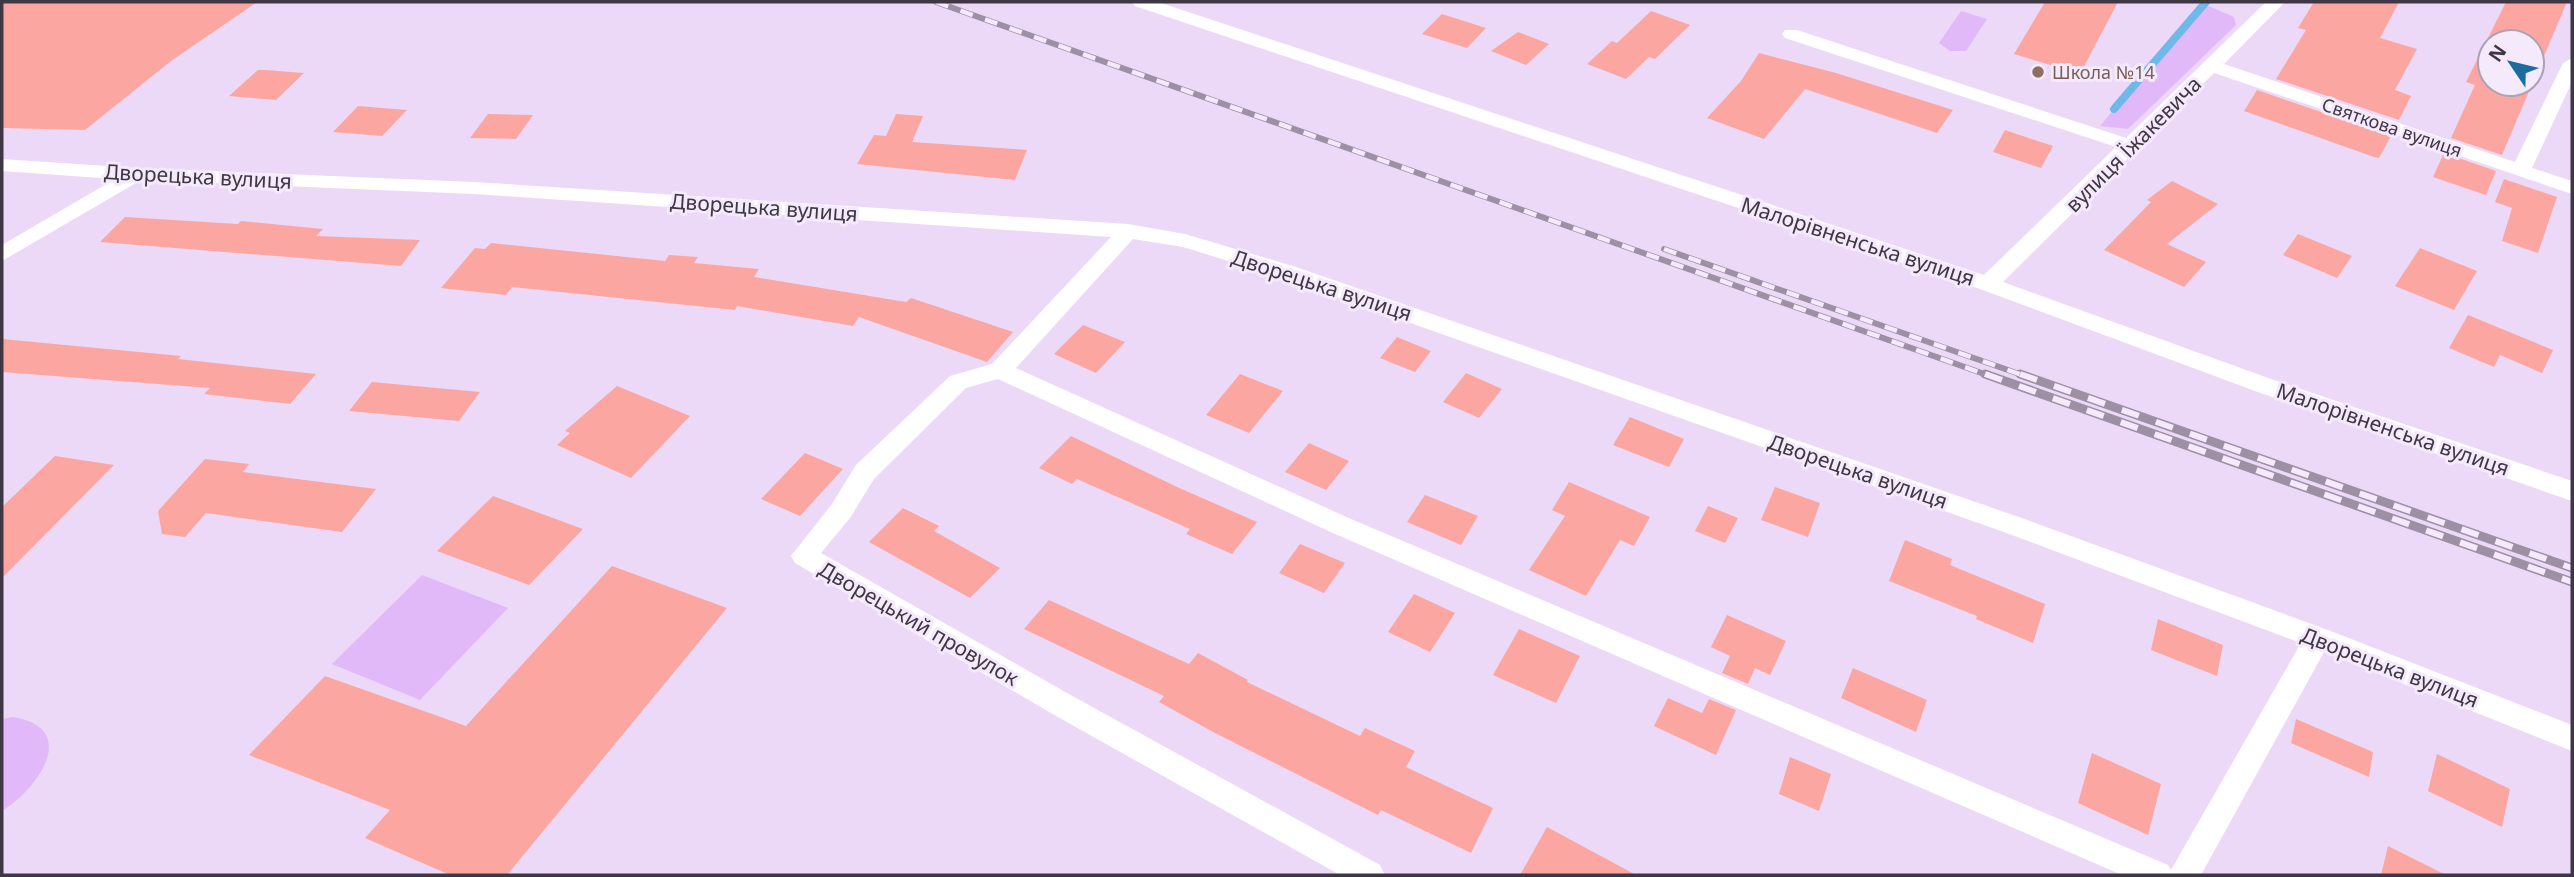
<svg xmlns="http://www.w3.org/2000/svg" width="2574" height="877" viewBox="0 0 2574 877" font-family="'Noto Sans',sans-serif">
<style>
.green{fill:#e1b9f9}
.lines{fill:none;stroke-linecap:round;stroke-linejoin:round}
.stream{stroke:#6eb9ea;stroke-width:8}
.building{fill:#fca6a1;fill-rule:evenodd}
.minor{fill:#fff;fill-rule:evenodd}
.rail-far1-casing{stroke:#9d90a5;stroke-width:6}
.rail-casing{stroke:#9d90a5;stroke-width:9}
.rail-far1{stroke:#f5e9fc;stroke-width:4.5;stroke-dasharray:13;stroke-linecap:butt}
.rail{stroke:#f5e9fc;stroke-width:6;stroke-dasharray:18;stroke-linecap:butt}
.education-dot{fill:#8d6e63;stroke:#f5e9fc;stroke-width:2.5}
.labels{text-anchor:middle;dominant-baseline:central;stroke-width:6;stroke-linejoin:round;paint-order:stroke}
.far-education-label{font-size:18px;fill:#785e54;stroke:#f5e9fc;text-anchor:start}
.far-street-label{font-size:18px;fill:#3f3844;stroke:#f5e9fc}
.street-label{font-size:21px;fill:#3f3844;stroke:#f5e9fc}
</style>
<rect width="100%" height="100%" fill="#ecd9f7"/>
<path class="green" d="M2202,3L2234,17L2236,25L2128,129L2100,126Z
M1961,11L1987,19L1966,51H1950L1939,43Z
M422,575L508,608L420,700L332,664Z
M13,717C81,728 38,789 2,811V719Z"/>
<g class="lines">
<path class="stream" d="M2114,109L2206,2"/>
</g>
<path class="building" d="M2,2H257L171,61L85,130L2,128Z
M2045,2H2118L2080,74L2014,54Z
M2314,2H2399L2380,38L2417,49L2395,90L2411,96L2399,120L2276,79L2306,30L2298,28Z
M2506,2H2567L2502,155L2451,138L2475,85L2466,82ZM2490,42H2532V84H2490Z
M1651,11L1690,25L1655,59L1649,57L1626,79L1587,64L1612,41L1617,43Z
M1442,14L1486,28L1467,48L1422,34Z
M1518,32L1549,44L1526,65L1491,51Z
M1759,53L1836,73L1953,110L1937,133L1805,89L1764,139L1707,118L1741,81Z
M258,70H265L304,73L276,100L229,96Z
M2257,90L2391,136L2379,158L2374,157L2244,111Z
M358,106L407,110L382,136L333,132Z
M488,114L533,115L516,139L470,138Z
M896,114L923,116L912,142L1027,150L1015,180L857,164L874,135L886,136Z
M2005,130L2053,146L2041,168L1993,152Z
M2444,153L2496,171L2486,195L2433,177Z
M2504,179L2557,197L2538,253L2502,241L2512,208L2495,202Z
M2172,181L2218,204L2167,244L2206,262L2184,287L2104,250L2151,202L2147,200Z
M125,217L238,224L241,221L323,229L316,236L420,240L401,266L100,242Z
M2298,234L2352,256L2337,278L2283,255Z
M491,243L665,261L669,255L698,257L694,263L759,269L754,277L906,302L911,298L1013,332L987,362L859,317L853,326L737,306L735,310L512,287L506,295L441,288L475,248L485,249Z
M2420,248L2477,271L2454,310L2395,286Z
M2468,315L2553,350L2542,373L2500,355L2494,367L2449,348Z
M1083,325L1125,342L1096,373L1054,354Z
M1397,337L1431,351L1415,372L1380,358Z
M2,339L181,356L178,359L316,374L290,404L204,394L210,388L2,372Z
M1466,373L1502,389L1479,418L1443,402Z
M1240,374L1283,391L1249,433L1206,415Z
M372,382L480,392L459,421L349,411Z
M617,386L690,416L631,478L557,445L570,433L565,431Z
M1630,417L1684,439L1669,467L1613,445Z
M1071,436L1177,487L1257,522L1232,554L1186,534L1190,529L1077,479L1072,484L1039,468Z
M1309,443L1349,461L1326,490L1285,472Z
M805,453L843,469L800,516L761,499Z
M55,456L114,465L2,578V507Z
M205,459L249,464L243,472L376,489L342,532L206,513L185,537L162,534L158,511Z
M1569,482L1650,517L1634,546L1620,540L1586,596L1529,570L1565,516L1552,510Z
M1775,487L1820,503L1808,537L1761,520Z
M1425,495L1478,516L1461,545L1407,522Z
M493,496L583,529L529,585L437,551Z
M1708,506L1738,518L1725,543L1695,531Z
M903,508L939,526L934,531L1000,568L970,598L869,542Z
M1905,540L1952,559L1950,565L2045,604L2033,643L1976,619L1977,616L1889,581Z
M1300,544L1345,563L1324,593L1279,573Z
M612,566L727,608L507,875H450L365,838L390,810L249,755L325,676L466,726Z
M1414,594L1455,613L1430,652L1388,632Z
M1049,600L1189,664L1198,653L1248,680L1247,682L1360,736L1365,728L1415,751L1406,767L1493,808L1471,853L1381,810L1378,815L1215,733L1159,702L1164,696L1024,629Z
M1727,615L1786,641L1770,675L1755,668L1748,684L1722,673L1730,656L1711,647Z
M2158,619L2223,645L2217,676L2151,650Z
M1519,629L1580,656L1556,703L1493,675Z
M1853,668L1927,700L1916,732L1841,698Z
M1668,698L1702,713L1709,699L1736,710L1716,755L1654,726Z
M2296,719L2373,752L2369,777L2291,743Z
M2092,753L2161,784L2148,835L2078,803Z
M2437,754L2510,789L2502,827L2428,791Z
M1790,757L1831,774L1819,811L1779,794Z
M1547,827L1636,875H1520Z
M2388,846L2446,875H2381Z"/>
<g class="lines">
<path class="minor" d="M1132,2H1158L1984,275L2116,147L1785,38L1782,34L1785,30H1797L2126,138L2266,2H2285L2224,64L2515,162L2563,63L2572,58V82L2532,168L2572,181V194L2214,73L2003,282L2271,379L2572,481V501L2255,391L1980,289L1135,6Z
M2,159L137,168L474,182L1128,224L1185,234L1296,267L2019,517L2328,630L2572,725V751L2324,652L2201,875H2122L1333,533L998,379L966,388L874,479L850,518L821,553L1076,698L1380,865L1385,875H1340L1056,716L795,563L791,556L832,504L856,465L950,376L992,364L1111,237L474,194L141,180L2,261V245L115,179L2,171ZM1133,239L1183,247L1280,277L2001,531L2301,643L2171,870L2168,865L1351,519L1016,368Z"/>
<defs>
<path id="rail-far1" d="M936,2L1990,376
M1664,249L2025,376"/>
<path id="rail" d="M1985,374L2572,582
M2020,374L2572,568"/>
</defs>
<use href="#rail-far1" class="rail-far1-casing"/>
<use href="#rail" class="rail-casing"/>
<use href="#rail-far1" class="rail-far1"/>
<use href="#rail" class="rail"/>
</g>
<circle class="education-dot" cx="2038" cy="72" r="7"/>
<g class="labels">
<g class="far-education-label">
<text x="2052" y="72">Школа №14</text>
</g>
<g class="far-street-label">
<text transform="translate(2392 127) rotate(19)">Святкова вулиця</text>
</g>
<g class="street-label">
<text transform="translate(2133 144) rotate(-45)">вулиця Їжакевича</text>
<text transform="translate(198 176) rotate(3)">Дворецька вулиця</text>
<text transform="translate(764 207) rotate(4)">Дворецька вулиця</text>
<text transform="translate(1858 241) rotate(18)">Малорівненська вулиця</text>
<text transform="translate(1322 285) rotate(18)">Дворецька вулиця</text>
<text transform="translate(2393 429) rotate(19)">Малорівненська вулиця</text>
<text transform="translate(1858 471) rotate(19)">Дворецька вулиця</text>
<text transform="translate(919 623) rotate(30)">Дворецький провулок</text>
<text transform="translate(2390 667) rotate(21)">Дворецька вулиця</text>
</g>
</g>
<rect width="2574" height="877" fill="none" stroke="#3f3844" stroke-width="7"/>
<g transform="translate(2511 63) rotate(305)"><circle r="33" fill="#f5e9fc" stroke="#aca2b2" stroke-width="2"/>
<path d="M0-5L12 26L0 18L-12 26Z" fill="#1c6d9f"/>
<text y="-10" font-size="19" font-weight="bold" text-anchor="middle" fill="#3f3844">N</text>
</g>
</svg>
